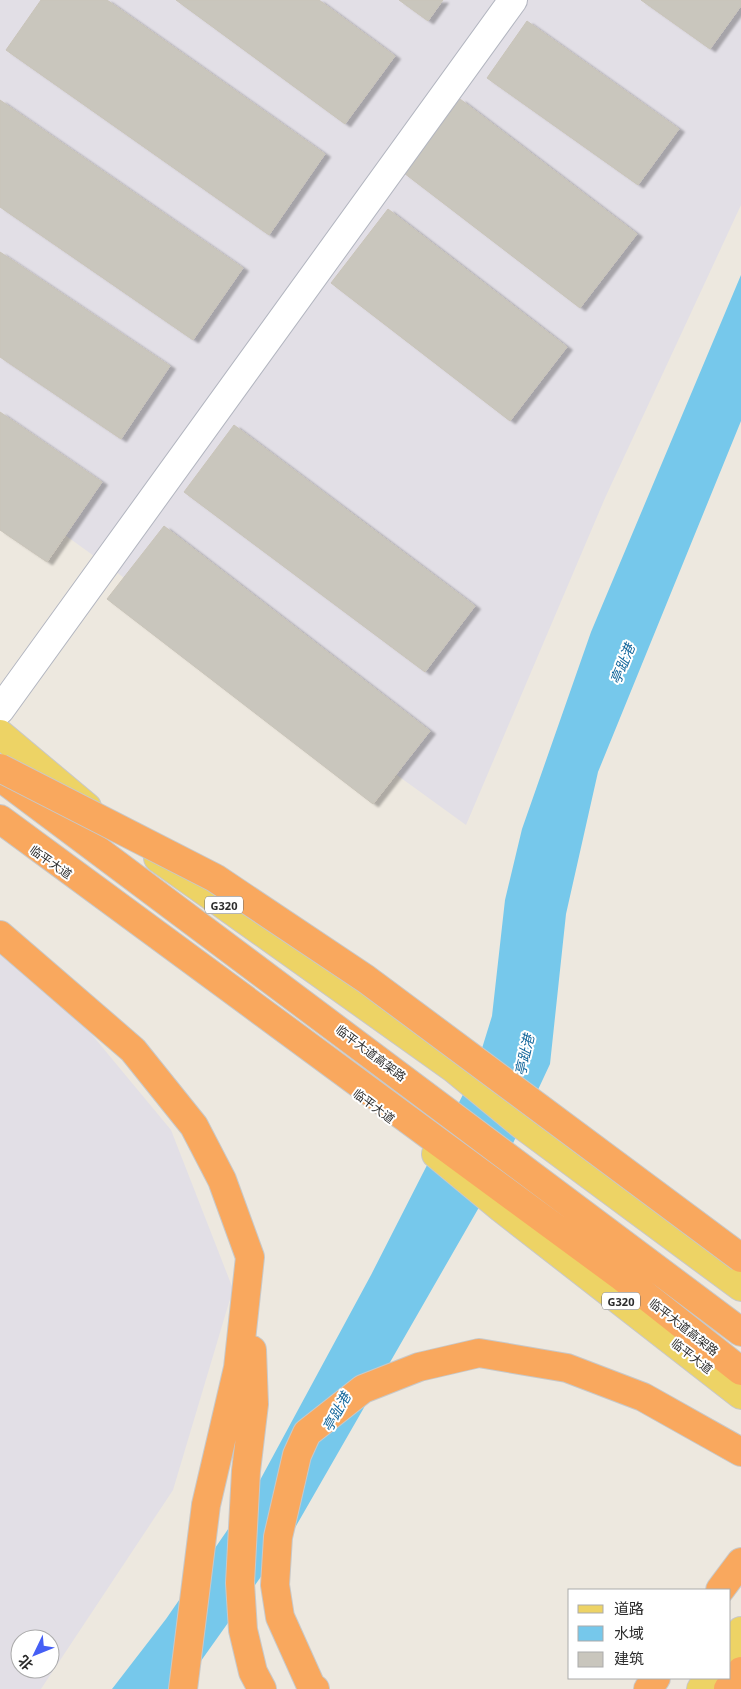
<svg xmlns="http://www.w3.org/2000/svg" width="741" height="1689" viewBox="0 0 741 1689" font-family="'Noto Sans','Noto Sans SC',sans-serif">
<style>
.industrial{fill:#e2dfe6;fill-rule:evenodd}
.water{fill:#76c8eb}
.building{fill:#c9c6bd;stroke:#c9c4b9;filter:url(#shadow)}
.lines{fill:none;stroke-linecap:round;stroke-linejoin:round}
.minor-casing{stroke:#b2b5bf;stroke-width:30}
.major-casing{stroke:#c8c8c8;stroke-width:30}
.highway-casing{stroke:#c8c8c8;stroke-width:30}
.minor{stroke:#fff;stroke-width:28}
.major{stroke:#edd365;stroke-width:28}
.highway{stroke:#f9a85e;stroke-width:28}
.highway-bridge-casing{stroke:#c8c8c8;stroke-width:30;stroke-linecap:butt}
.highway-bridge{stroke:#f9a85e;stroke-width:28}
.labels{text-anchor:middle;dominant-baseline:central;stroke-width:4;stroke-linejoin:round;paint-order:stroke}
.shield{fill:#fff;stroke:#6b6b6b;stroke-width:1}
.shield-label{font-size:11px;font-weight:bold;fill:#2c2c2c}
.street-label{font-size:12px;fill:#2c2c2c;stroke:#fff}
.water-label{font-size:14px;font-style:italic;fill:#12669b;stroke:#fff}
</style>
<defs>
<filter id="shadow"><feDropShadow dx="5.5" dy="3" stdDeviation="1" flood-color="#0004"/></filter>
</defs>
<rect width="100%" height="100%" fill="#ede8df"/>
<path class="industrial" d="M0,0H741V205L605,498L466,825L0,488Z
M0,924L171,1130L233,1289L173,1490L41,1689H0ZM20,1639H50V1669H20Z"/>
<path class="water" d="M741,275V421L598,772L566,914L550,1064L501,1169L292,1533L181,1689H112L166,1619L253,1493L371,1275L475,1071L492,1016L505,900L522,829L591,632Z"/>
<path class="building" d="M41,0H107L325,154L269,235L6,50Z
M176,0H319L395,56L345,124Z
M399,0H443L428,21Z
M641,0H741V6L710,49Z
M527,21L679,129L638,185L487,78Z
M460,99L637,234L580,308L404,173Z
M0,100L243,268L193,340L0,207Z
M388,209L567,347L510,421L331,283Z
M0,252L170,366L121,439L0,357Z
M0,412L102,482L47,562L0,530Z
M234,425L475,606L425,672L184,492Z
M164,526L430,731L373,804L107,599Z"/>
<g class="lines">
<defs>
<path id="minor" d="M0,710L513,0"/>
<path id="major" d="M0,734L87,807
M158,858L453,1068L522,1125L741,1287
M436,1154L501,1208L741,1395
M730,1648L741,1631
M701,1689L709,1678"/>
<path id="highway" d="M0,777L741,1332
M0,819L622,1277L741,1371
M0,935L133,1050L194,1126L222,1180L250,1257L238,1368L206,1505L183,1689
M252,1350L254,1404L246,1471L240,1583L243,1630L253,1672L262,1689
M720,1590L741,1562
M315,1689L311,1686L280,1617L275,1585L278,1537L297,1455L307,1433L363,1389L419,1367L479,1353L567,1368L643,1397L741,1452
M648,1689L656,1678
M728,1689L741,1671"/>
</defs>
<use href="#minor" class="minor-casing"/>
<use href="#major" class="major-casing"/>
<use href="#highway" class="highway-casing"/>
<use href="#minor" class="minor"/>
<use href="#major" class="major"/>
<use href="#highway" class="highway"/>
<defs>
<path id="highway-bridge" d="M0,768L215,878L366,979L741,1258"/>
</defs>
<use href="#highway-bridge" class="highway-bridge-casing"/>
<use href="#highway-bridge" class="highway-bridge"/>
</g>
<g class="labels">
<g class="shield">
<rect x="205" y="896.5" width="38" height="17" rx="4"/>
<rect x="602" y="1292.5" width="38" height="17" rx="4"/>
</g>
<g class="shield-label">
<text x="224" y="905">G320</text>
<text x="621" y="1301">G320</text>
</g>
<g class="street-label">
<text transform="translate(51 862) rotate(35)">临平大道</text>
<text transform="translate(371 1053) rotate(37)">临平大道高架路</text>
<text transform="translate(374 1106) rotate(37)">临平大道</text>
<text transform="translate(684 1327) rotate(38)">临平大道高架路</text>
<text transform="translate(692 1356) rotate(38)">临平大道</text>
</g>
<g class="water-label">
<text transform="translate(622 664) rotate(-68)">亭趾港</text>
<text transform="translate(524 1055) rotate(-77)">亭趾港</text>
<text transform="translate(336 1412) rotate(-61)">亭趾港</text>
</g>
</g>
<rect x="568" y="1589" width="162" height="90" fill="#ffffff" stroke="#ababab"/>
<rect x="578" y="1605" width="25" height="8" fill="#edd365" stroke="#ababab"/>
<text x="614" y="1614" font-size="15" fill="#2c2c2c">道路</text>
<rect x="578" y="1626" width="25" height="15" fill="#76c8eb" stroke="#ababab"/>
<text x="614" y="1639" font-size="15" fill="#2c2c2c">水域</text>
<rect x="578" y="1652" width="25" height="15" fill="#c9c6bd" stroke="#ababab"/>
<text x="614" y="1664" font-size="15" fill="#2c2c2c">建筑</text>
<g transform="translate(35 1654) rotate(227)"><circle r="24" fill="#ffffff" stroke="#ababab"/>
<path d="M0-4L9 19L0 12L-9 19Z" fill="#455ff5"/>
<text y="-8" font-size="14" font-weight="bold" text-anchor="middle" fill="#2c2c2c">北</text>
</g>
</svg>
